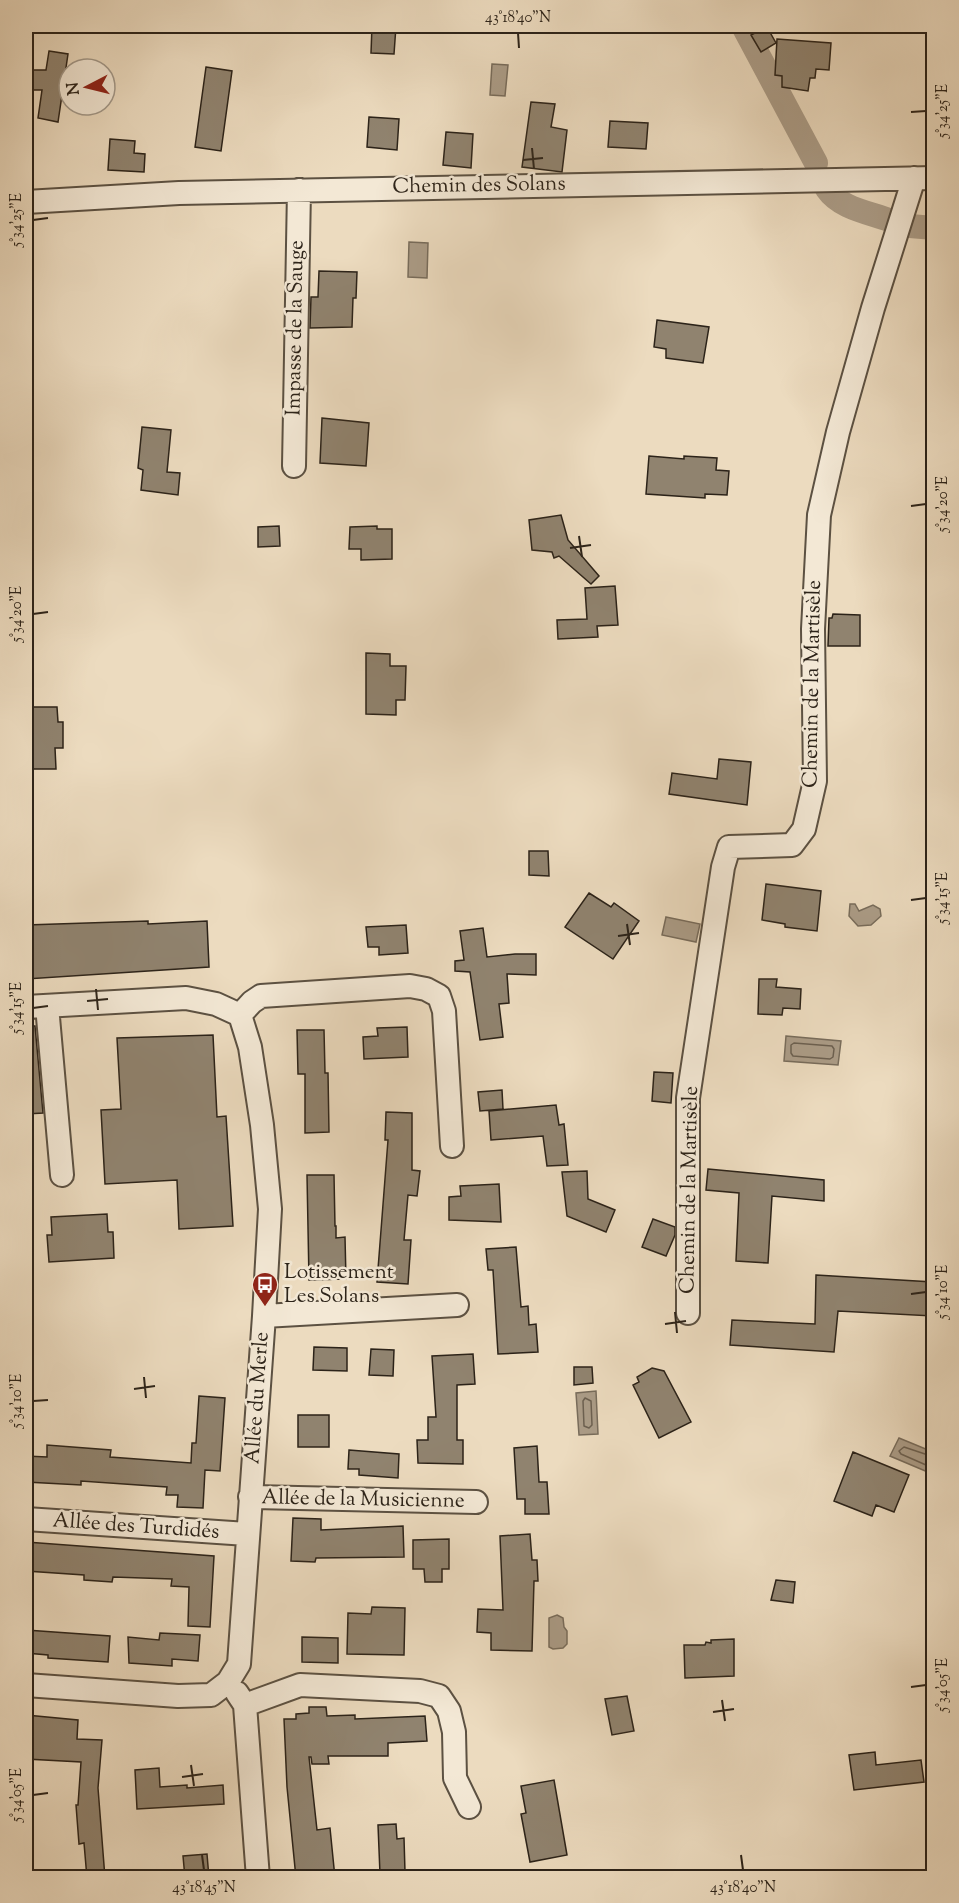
<svg xmlns="http://www.w3.org/2000/svg" width="959" height="1903" viewBox="0 0 959 1903" font-family="'Sorts Mill Goudy',serif">
<style>
.water{fill:#ab9c87;stroke:#786c5b;stroke-width:1.5}
.lines{fill:none;stroke-linecap:round;stroke-linejoin:round}
.shore{stroke:#6c6050;stroke-width:1.5}
.canal{stroke:#ab9c87;stroke-width:24}
.building{fill:#90836f;stroke:#2c2319;stroke-width:1.5}
.street-casing{stroke:#5c5142;stroke-width:26}
.street{stroke:#f3e8d5;stroke-width:22}
.ticks{fill:none;stroke:#2c2319;stroke-width:2}
.labels{text-anchor:middle;dominant-baseline:central;stroke-width:5;stroke-linejoin:round;paint-order:stroke}
.street-label{font-size:21px;fill:#2c2319;stroke:#f3e8d5}
.poi-label{font-size:21px;fill:#2c2319;stroke:#f3e8d5;text-anchor:start}
.neatline{fill:none;stroke:#2c2319;stroke-width:2}
.ticks-label{font-size:15px;text-anchor:middle;fill:#2c2319}
</style>
<rect width="100%" height="100%" fill="#ecdbbf"/>
<filter id="stains"><feTurbulence type="fractalNoise" baseFrequency=".00333" numOctaves="4"/><feColorMatrix values="0 0 0 0 .2 0 0 0 0 .09 0 0 0 0 .02 0 0 0 .5 -.17"/></filter>
<radialGradient id="worn" r=".72"><stop offset=".6" stop-color="#630" stop-opacity="0"/><stop offset="1" stop-color="#630" stop-opacity=".3"/></radialGradient>
<path class="water" d="M492,64L508,65L505,96L490,95Z
M409,242L428,243L427,278L408,277Z
M850,904H855L859,911L873,905L880,909L881,916L871,925L858,926L849,916Z
M666,917L700,924L696,942L662,935Z
M786,1036L841,1041L838,1065L784,1061Z
M596,1391L598,1434L579,1435L576,1393Z
M899,1438L933,1452V1464L930,1473L890,1456Z
M557,1615L563,1618L564,1627L567,1631V1644L563,1648L553,1649L549,1647V1618Z"/>
<g class="lines">
<path class="shore" d="M794,1043L832,1046L834,1049L833,1057L830,1059L793,1056L791,1053V1045Z
M585,1398L591,1401L592,1425L589,1428L584,1426L583,1401Z
M934,1457L904,1447L899,1451L901,1454L926,1465L934,1464"/>
<path class="canal" d="M743,26L816,163
M827,189C840,208 867,212 889,220
M910,226L934,228"/>
</g>
<path class="building" d="M372,26H396L394,54L371,53Z
M767,27L776,43L761,52L751,35Z
M777,39L831,43L829,70L816,69L815,78H810L808,91L782,87V76L775,75Z
M49,51L68,54L58,122L38,118L42,90H26V70H46Z
M206,67L232,71L221,151L195,147Z
M531,102L555,104L551,127L567,130L562,172L522,167Z
M369,117L399,119L397,150L367,147Z
M610,121L648,123L646,149L608,147Z
M446,132L473,134L471,168L443,165Z
M110,139L135,141L134,153L145,154L144,172L108,170Z
M319,271L357,272L356,298H353L352,327L310,328L311,297H318Z
M657,320L709,327L703,363L666,358V349L654,347Z
M322,418L369,423L366,466L320,463Z
M142,427L171,430L167,472L180,473L178,495L141,490L143,470L138,468Z
M649,456L684,459V456L717,458L716,470L729,471L727,495L705,494V498L646,494Z
M561,515L568,540L599,576L591,584L559,556L554,558L552,552L532,550L529,520Z
M279,526L280,546L258,547V527Z
M377,526V529H392V559L361,560V549H349L350,527Z
M615,586L618,625L597,626L598,637L558,639L557,620L587,619L585,588Z
M833,614L860,615V646H828L829,618H832Z
M366,653L390,654V666H406L405,700H396V715L366,714Z
M26,707H57L58,722H63V748H55L56,769H26Z
M719,759L751,762L747,805L669,794L672,773L717,779Z
M529,851H548L549,876L529,875Z
M766,884L821,891L817,931L785,927V924L762,920Z
M589,893L611,907L614,903L639,921L613,959L565,927Z
M148,921V924L207,921L209,967L26,979V925Z
M406,925L408,953L379,955V947H368L366,927Z
M483,928L487,957L515,954H536V975L507,974L509,1003L499,1004L503,1037L480,1040L470,972L455,971V961L464,960L460,931Z
M759,979H777L776,987L801,989L800,1009L783,1008L782,1015L758,1014Z
M26,1026H35L43,1113L26,1114Z
M407,1027L408,1057L364,1059L363,1037L378,1036L377,1028Z
M297,1030H324L325,1073H328L329,1132L305,1133V1074H298Z
M213,1035L217,1117L226,1116L233,1226L179,1229L177,1180L105,1184L101,1110L121,1109L117,1038Z
M654,1072L673,1073L671,1103L652,1101Z
M502,1090L503,1109L480,1111L478,1092Z
M556,1105L559,1125L564,1124L568,1165L547,1166L543,1136L491,1140L489,1111Z
M386,1112L412,1113V1170L420,1171L417,1196L408,1195L404,1240H411L408,1284L377,1282L388,1140H385Z
M708,1169L824,1180V1201L772,1196L768,1263L736,1261L739,1193L706,1190Z
M587,1171L588,1199L615,1210L606,1232L567,1216L562,1172Z
M307,1175H334L335,1226H336V1238L345,1237L346,1279L309,1280Z
M499,1184L501,1222L449,1220V1197L461,1196L460,1186Z
M107,1214L108,1232H113L114,1258L49,1262L47,1235H52L51,1217Z
M653,1219L675,1227V1235L666,1256L642,1247Z
M516,1247L521,1307L528,1306L529,1325L536,1324L538,1352L498,1354L493,1270H488L486,1249Z
M816,1275L933,1282V1316L838,1311L834,1352L730,1345L732,1320L815,1324Z
M314,1347L347,1348V1371L313,1370Z
M371,1349L394,1350L393,1376L369,1375Z
M473,1354L475,1384L457,1385V1440H463V1464L418,1463L417,1440H428V1417H436L432,1356Z
M574,1367H592L593,1383L574,1385Z
M652,1368L664,1371L691,1422L659,1438L633,1385L639,1382L637,1377Z
M199,1396L225,1398L220,1471L205,1470L203,1508L177,1507L178,1495H166L167,1487L81,1481V1485L26,1482V1456L47,1457V1445L111,1450L110,1457L191,1463L192,1443H196Z
M298,1415H329V1447H298Z
M537,1446L539,1482H547L549,1514H525V1499H517L514,1448Z
M349,1450L399,1454L398,1478L359,1475V1469H348Z
M853,1452L909,1475L894,1512L876,1505L872,1516L834,1501Z
M293,1518L321,1519V1530L403,1526L404,1557L316,1558L315,1562L291,1561Z
M530,1534L532,1560H537L538,1581H534L532,1651L491,1650V1633L477,1632L478,1609L503,1610L500,1536Z
M449,1539V1569H442V1582H425L424,1569H413V1540Z
M26,1542L214,1556L210,1627L188,1626L189,1587L171,1586L172,1579L113,1577L112,1582L84,1580V1575L26,1571Z
M776,1580L795,1582L793,1603L771,1600Z
M372,1607L405,1608L404,1655L347,1654L348,1613L371,1614Z
M26,1630L110,1636L108,1662L48,1658V1655L26,1653Z
M160,1633L200,1635L198,1661L172,1659V1666L129,1663L128,1637L159,1640Z
M302,1637L338,1638V1663L302,1662Z
M734,1639V1676L685,1678L684,1645H705L706,1642L711,1643V1640Z
M627,1696L634,1731L612,1735L605,1699Z
M309,1707H326L327,1716L355,1715V1719L425,1716L427,1741L388,1743V1756H328L329,1764H312L311,1757H309L317,1830L330,1828L335,1878H296L287,1787L284,1719H296V1714L309,1713Z
M26,1715L78,1720L77,1739L102,1740L98,1788L105,1878H87L84,1843L79,1844L76,1805H78L81,1762L26,1759Z
M875,1752L876,1765L921,1760L924,1782L854,1790L849,1755Z
M159,1768L160,1787L187,1785V1788L223,1785L224,1804L137,1809L135,1770Z
M554,1780L567,1855L530,1862L521,1814L526,1813L521,1786Z
M396,1824L397,1839L404,1838L405,1872L380,1874L378,1825Z
M207,1854L209,1878H185L183,1856Z"/>
<g class="lines">
<defs>
<path id="street" d="M26,202L179,193L934,178
M294,466L299,190
M47,1006L62,1175
M26,1007L186,998L216,1004L240,1015L250,1047L262,1125L270,1209L264,1316L239,1664L228,1682L211,1695L178,1696L26,1685
M240,1015L252,1002L261,996L410,986L426,989L439,996L444,1011L452,1146
M688,1313V1098L723,867L729,847L792,845L804,829L815,781L813,629L819,515L838,432L873,308L914,178
M264,1316L457,1305
M250,1497L476,1502
M26,1519L247,1534
M237,1693L245,1705L258,1878
M245,1705L300,1685L420,1691L439,1696L449,1711L454,1732L455,1778L469,1807"/>
</defs>
<use href="#street" class="street-casing"/>
<use href="#street" class="street"/>
</g>
<path class="ticks" d="M518,33L519,48M911,112L926,111M532,148L534,169M523,160L543,158M33,220L48,218M911,506L926,504M579,536L582,557M570,548L591,545M33,614L48,612M911,900L926,898M627,924L630,945M618,936L639,933M96,989L98,1010M87,1001L108,999M33,1008L48,1006M911,1294L926,1292M675,1312L677,1333M665,1324L686,1321M144,1377L146,1398M134,1389L155,1386M33,1401L48,1400M911,1687L926,1685M722,1700L725,1721M713,1712L734,1709M191,1765L194,1786M182,1777L203,1774M33,1795L48,1793M202,1855L204,1870M741,1855L743,1870"/>
<defs>
<symbol id="bus-pin" viewBox="-11 -11 22 30"><path d="M0 17L-7.5 6A9.5 9.5 0 1 1 7.5 6Z" fill="#8f2418" stroke="#f3e8d5"/><path d="M-5-6H5V4H4V6H2V4H-2V6H-4V4H-5ZM-3.5-4V0h7V-4ZM-3.5 1.2v1.5H-2V1.2ZM2 1.2v1.5H3.5V1.2Z" fill="#fff"/></symbol>
</defs>
<g fill-rule="evenodd">
<use href="#bus-pin" x="250" y="1270" width="30" height="40"/>
</g>
<g class="labels">
<g class="street-label">
<text transform="translate(479 186) rotate(-1)">Chemin des Solans</text>
<text transform="translate(296 328) rotate(-89)">Impasse de la Sauge</text>
<text transform="translate(813 684) rotate(-89)">Chemin de la Martisèle</text>
<text transform="translate(690 1190) rotate(-89)">Chemin de la Martisèle</text>
<text transform="translate(258 1398) rotate(-86)">Allée du Merle</text>
<text transform="translate(363 1500) rotate(1)">Allée de la Musicienne</text>
<text transform="translate(136 1527) rotate(4)">Allée des Turdidés</text>
</g>
<g class="poi-label">
<text x="284" y="1273">Lotissement<tspan x="284" dy="24">Les Solans</tspan></text>
</g>
</g>
<rect width="959" height="1903" fill="none" stroke="#ecdbbf" stroke-width="66"/>
<g transform="translate(87 87) rotate(263)"><circle r="28" fill="#f3e8d5" stroke="#a3998a" stroke-width="1.5"/>
<path d="M0-4.5L10 22L0 15L-10 22Z" fill="#8f2418"/>
<text y="-9" font-size="16" font-weight="bold" text-anchor="middle" fill="#2c2319">N</text>
</g>
<rect x="33" y="33" width="893" height="1837" class="neatline"/>
<g class="ticks-label">
<text x="518" y="22">43°18'40"N</text>
<text transform="translate(942 111) rotate(-90)" y="5">5°34'25"E</text>
<text transform="translate(16 220) rotate(-90)" y="5">5°34'25"E</text>
<text transform="translate(942 504) rotate(-90)" y="5">5°34'20"E</text>
<text transform="translate(16 614) rotate(-90)" y="5">5°34'20"E</text>
<text transform="translate(942 898) rotate(-90)" y="5">5°34'15"E</text>
<text transform="translate(16 1008) rotate(-90)" y="5">5°34'15"E</text>
<text transform="translate(942 1292) rotate(-90)" y="5">5°34'10"E</text>
<text transform="translate(16 1401) rotate(-90)" y="5">5°34'10"E</text>
<text transform="translate(942 1685) rotate(-90)" y="5">5°34'05"E</text>
<text transform="translate(16 1795) rotate(-90)" y="5">5°34'05"E</text>
<text x="204" y="1892">43°18'45"N</text>
<text x="743" y="1892">43°18'40"N</text>
</g>
<rect width="100%" height="100%" filter="url(#stains)"/>
<rect width="100%" height="100%" fill="url(#worn)"/>
</svg>
